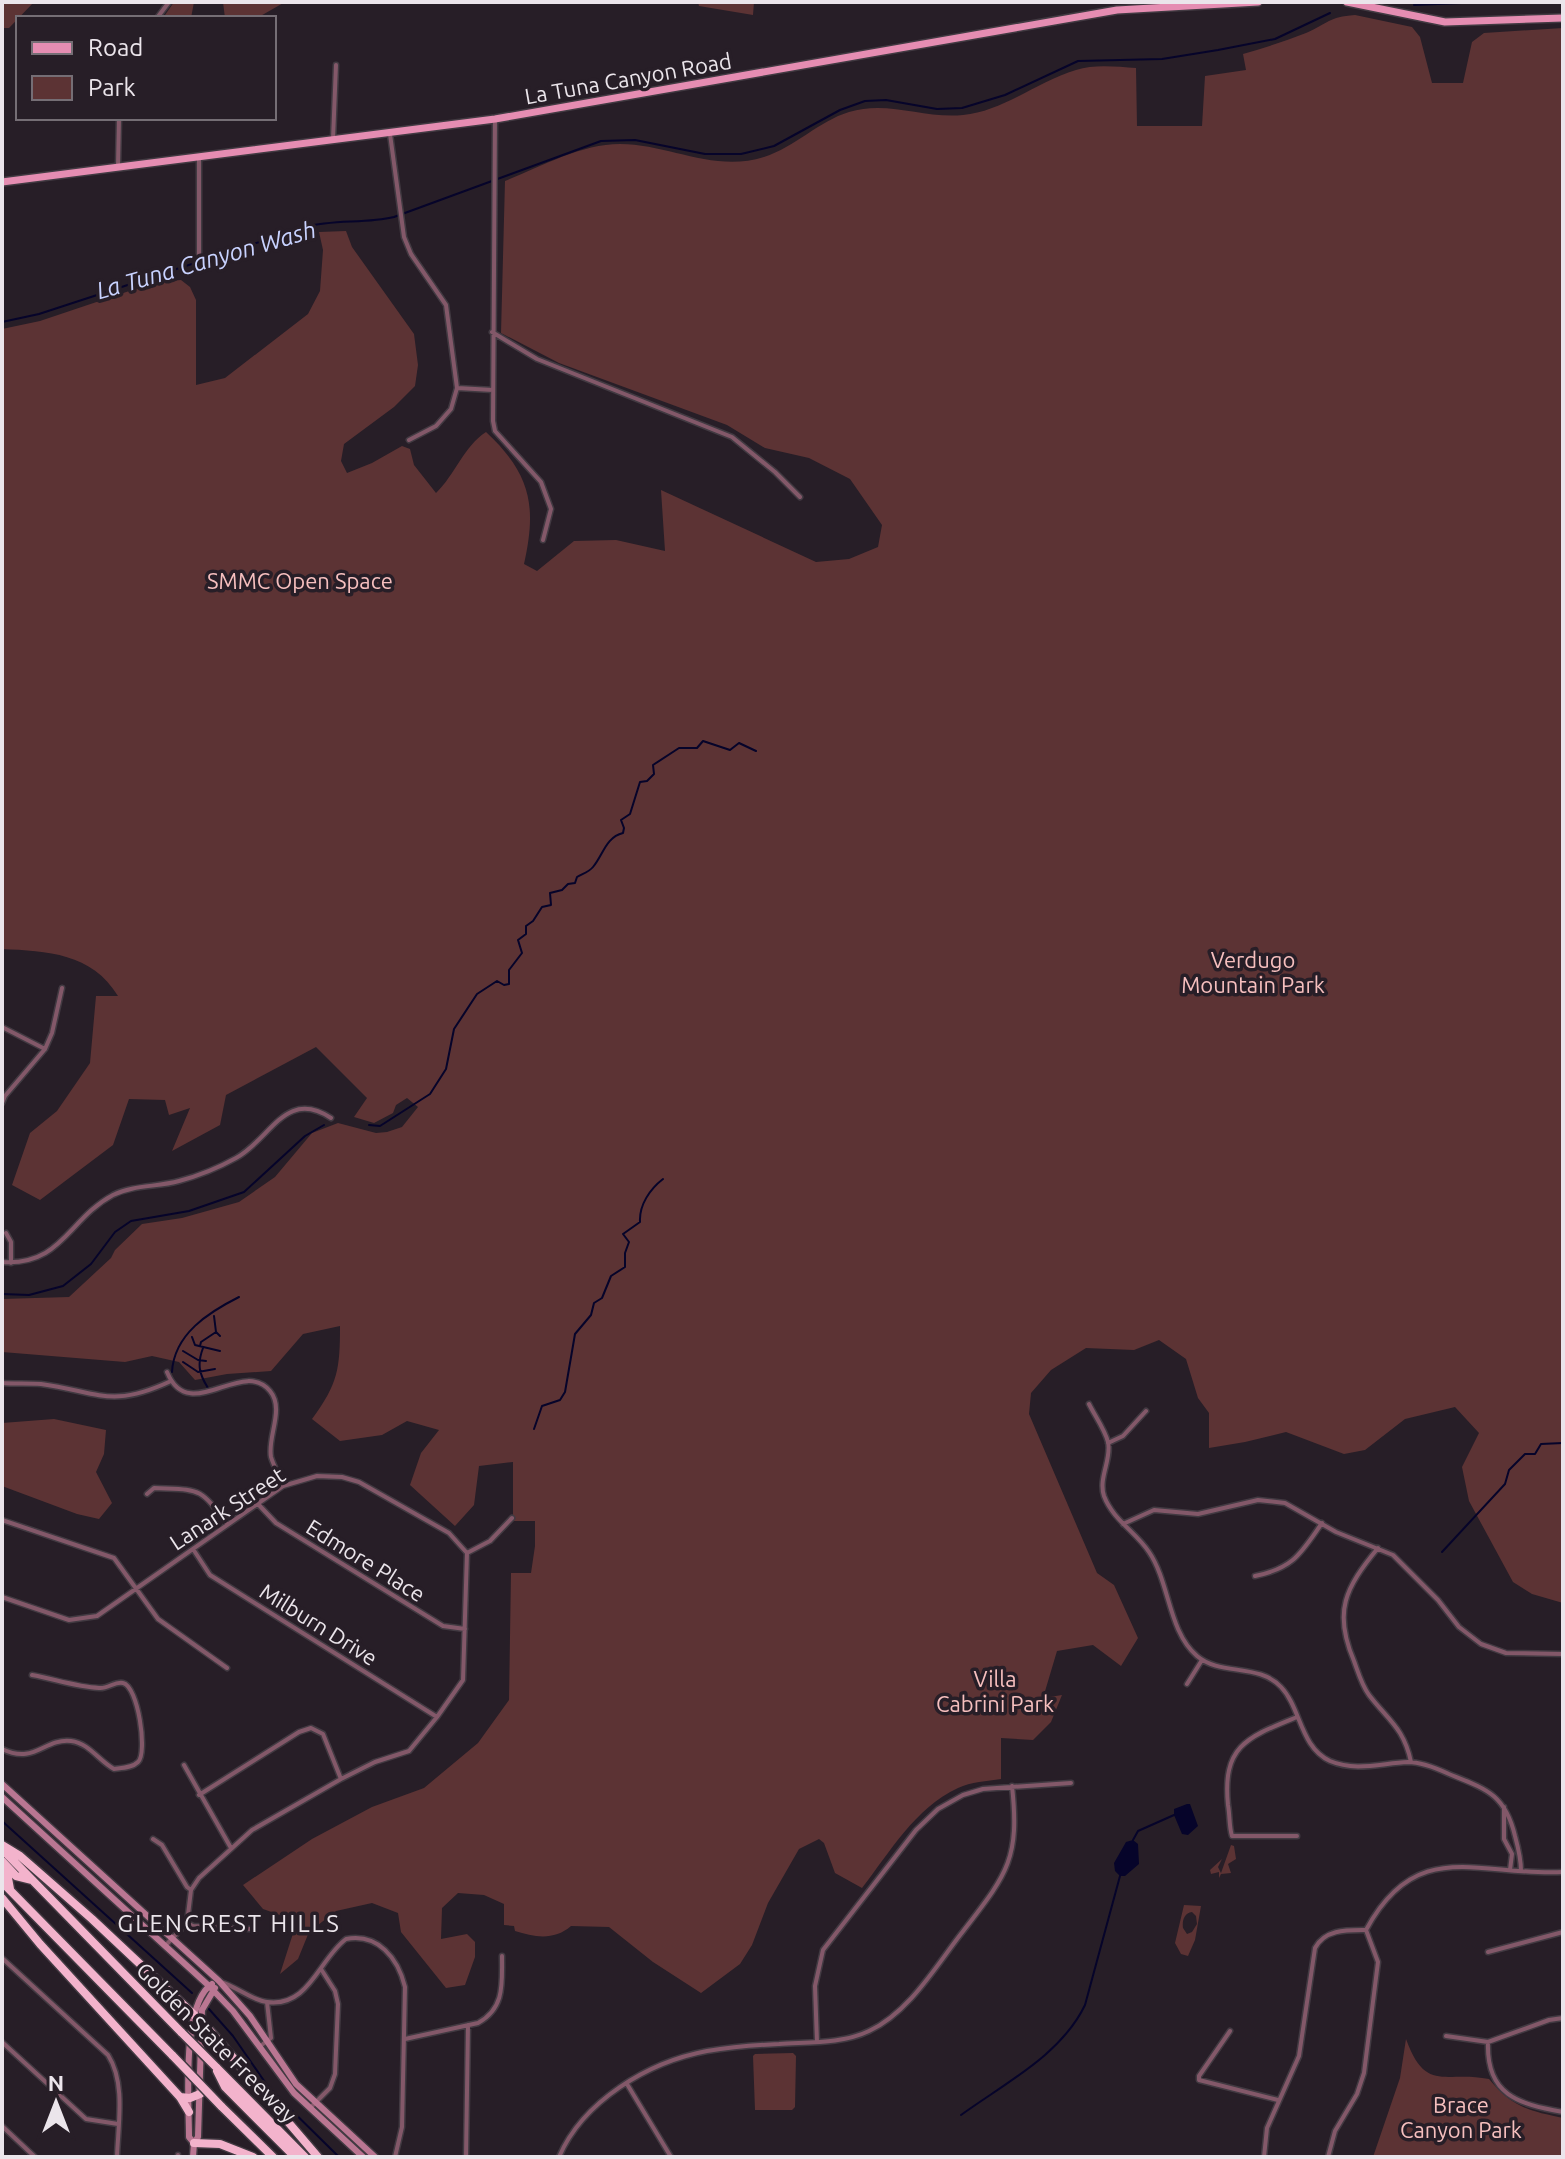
<svg xmlns="http://www.w3.org/2000/svg" width="1565" height="2159" viewBox="0 0 1565 2159" font-family="Ubuntu,sans-serif">
<style>
.green{fill:#5c3334;fill-rule:evenodd}
.water{fill:#06042a}
.lines{fill:none;stroke-linecap:round;stroke-linejoin:round}
.stream{stroke:#06042a;stroke-width:2}
.street-casing{stroke:#423a42;stroke-width:7}
.secondary-casing{stroke:#423a42;stroke-width:9}
.primary-casing{stroke:#423a42;stroke-width:10}
.highway-casing{stroke:#423a42;stroke-width:11}
.street{stroke:#835869;stroke-width:4}
.secondary{stroke:#ba7692;stroke-width:6}
.primary{stroke:#e58db2;stroke-width:7}
.highway{stroke:#f3b3cc;stroke-width:8}
.highway-bridge-casing{stroke:#423a42;stroke-width:11;stroke-linecap:butt}
.highway-bridge{stroke:#f3b3cc;stroke-width:8}
.labels{text-anchor:middle;dominant-baseline:central;stroke-width:7;stroke-linejoin:round;paint-order:stroke}
.street-label{font-size:22px;fill:#ebe5eb;stroke:#271e27}
.park-label{font-size:22px;fill:#f6bfbe;stroke:#271e27}
.water-label{font-size:24px;font-style:italic;fill:#c8d2ff;stroke:#271e27}
.neighbourhood-label{font-size:24px;letter-spacing:2px;fill:#ebe5eb;stroke:#271e27}
</style>
<rect width="100%" height="100%" fill="#271e27"/>
<path class="green" d="M2,2H34L9,28H2Z
M174,2H194L191,18H163Z
M223,2H285L257,18H225Z
M698,2H754L753,15L699,6Z
M1355,15L1412,27L1420,37L1432,83H1463L1472,42L1484,33L1563,28V1603L1532,1594L1513,1582L1469,1501L1462,1467L1479,1433L1455,1407L1405,1419L1365,1450L1344,1454L1286,1432L1245,1442L1209,1448V1413L1198,1398L1186,1359L1159,1340L1134,1350L1086,1348L1051,1370L1031,1393L1029,1414L1097,1573L1114,1585L1138,1638L1121,1666L1093,1645L1057,1651L1043,1698L1062,1695L1051,1722L1033,1740L1001,1738V1779C987,1781 971,1782 958,1788C915,1808 890,1852 862,1888L835,1873L824,1843L819,1839L799,1849L768,1903L752,1945L740,1964L701,1993L653,1962L609,1927L571,1926C554,1941 534,1937 515,1931L514,1926L504,1925V1904L484,1895L458,1893L442,1908L441,1939L467,1934L475,1942V1957L465,1985L446,1988L401,1932L398,1913L372,1903L336,1911L309,1932L298,1959L280,1974L297,1921L263,1909L243,1885L312,1839L372,1807L424,1788L478,1743L509,1700L511,1573H531L535,1546V1521H513V1462L479,1466L474,1505L455,1526L410,1485L421,1453L439,1430L407,1421L382,1435L340,1441L312,1419C338,1384 340,1369 340,1326L303,1334L271,1371L227,1374L195,1380L179,1362L152,1356L125,1362L2,1352V1299L69,1297L111,1258L115,1250L142,1224L182,1218L239,1202L275,1177L312,1133L338,1123L376,1133L387,1132L402,1127L418,1107L407,1098L396,1105L393,1113L374,1123L354,1117L367,1098L316,1047L226,1095L220,1125L172,1151L190,1108L169,1115L165,1100L129,1099L113,1145L40,1200L12,1185L30,1133L57,1111L90,1063L96,996H118C92,953 47,951 2,949V329L40,321L156,282L181,280L190,287L196,300V385L225,378L308,314L320,291L323,250L319,232L346,231L352,247L414,334L418,365L415,386L394,407L344,444L341,461L347,473L372,463L402,446L410,449L414,465L436,493C455,475 464,446 486,432C531,474 537,506 524,564L537,571L574,541L616,540L665,551L661,490L816,562L849,559L878,547L882,525L850,479L809,458L765,448L727,425L559,363L501,333L505,181C540,167 581,144 620,144C669,144 714,173 764,157C795,147 819,121 849,112C888,100 924,119 963,115C1004,111 1038,81 1076,70C1095,64 1117,67 1136,68L1137,126H1202L1205,76L1246,70L1243,54C1265,48 1285,41 1306,33C1329,23 1328,17 1355,15Z
M54,1419L106,1430L104,1454L96,1472L112,1503L99,1519L77,1514L2,1486V1423Z
M1231,1845L1234,1846L1236,1859L1228,1864L1231,1873L1221,1874L1219,1878V1872L1211,1874L1210,1870L1222,1859L1218,1867L1221,1873Z
M1184,1905L1201,1906L1195,1940L1188,1956L1181,1954L1175,1943ZM1192,1912L1196,1916L1197,1924L1192,1932L1187,1934L1183,1928C1182,1921 1184,1913 1192,1912Z
M1406,2039C1426,2094 1445,2070 1489,2079C1512,2107 1529,2111 1563,2118V2157H1373L1400,2078Z
M793,2053L796,2056L795,2107L792,2110H755L753,2056L755,2054Z"/>
<path class="water" d="M1187,1804H1190L1198,1826L1188,1835L1182,1834L1174,1815V1809Z
M1133,1840L1138,1844L1139,1864L1125,1876H1120L1115,1871L1114,1863L1126,1842Z"/>
<g class="lines">
<path class="stream" d="M1414,5L1486,2
M2,322L39,314L305,227C334,219 365,224 394,217L601,141L635,140L705,154H741L774,146L840,110L865,101L886,100L937,109L962,108L1005,95L1078,61L1162,59L1218,50L1275,39L1330,13
M369,1125L380,1126L430,1094L446,1069L454,1029L477,994L497,981L504,985L509,984V970L522,953L518,940L526,934V926L533,921L542,907L551,905L550,893L562,890L568,884L575,883L577,877C582,874 589,872 593,867C603,855 606,837 623,833L624,828L621,820L630,814L640,782L647,781L654,774L653,765L679,748H697L703,741L730,750L739,743L756,751
M2,1294L29,1295L63,1286L91,1264L115,1232L131,1221L189,1211L244,1192L305,1136L324,1125
M214,1316L216,1332L220,1336
M192,1337L195,1345L220,1351
M200,1346L201,1342L216,1332
M203,1348C197,1364 199,1374 208,1388
M183,1351L198,1360L206,1361
M183,1362L198,1372L215,1369
M172,1372C174,1334 209,1312 239,1297
M534,1429L542,1406L560,1400L565,1392L575,1334L591,1315L594,1303L602,1298L611,1276L625,1267V1253L629,1242L623,1234L640,1222C639,1205 650,1189 663,1179
M1442,1552L1505,1484L1509,1470L1525,1454H1535L1541,1444L1563,1443
M2,1821L192,1993
M1133,1840L1138,1831L1174,1815
M209,2009L233,2036L269,2088L339,2157
M961,2115C1005,2083 1061,2055 1085,2005L1120,1876"/>
<defs>
<path id="street" d="M157,18L169,2
M495,119L493,421L495,431L541,482L551,509L543,540
M390,134L404,237L411,254L446,305L457,388L451,409L436,426L409,440
M333,139L336,65
M199,157V264L203,269
M118,166L119,118
M492,332L537,359L732,437L775,472L800,497
M457,388L493,390
M2,1027L45,1049
M2,1103L5,1096L45,1049L52,1033L62,988
M6,1233L11,1242V1263
M2,1262C62,1266 68,1219 113,1195C133,1185 157,1187 179,1181C198,1176 218,1168 236,1158C271,1139 285,1088 331,1118
M167,1372C189,1426 242,1357 270,1391C285,1409 267,1437 271,1457C274,1467 280,1477 283,1486
M2,1383C15,1384 28,1383 41,1384C99,1392 111,1409 171,1381
M1089,1404C1095,1416 1105,1430 1108,1442C1112,1459 1098,1478 1104,1496C1113,1520 1136,1532 1149,1552C1170,1583 1168,1631 1197,1656C1220,1676 1259,1663 1281,1687C1301,1708 1300,1747 1330,1761C1356,1772 1382,1763 1408,1762C1422,1762 1436,1768 1449,1774C1486,1789 1505,1794 1515,1836C1518,1847 1521,1859 1521,1871
M1108,1443L1123,1436L1146,1411
M147,1494L154,1488C200,1490 199,1486 227,1524
M258,1504L276,1523L443,1626L465,1629
M2,1520L114,1558L158,1619L227,1668
M1123,1524L1154,1510L1198,1514L1258,1500L1285,1503L1336,1532L1393,1555L1438,1600L1459,1627L1481,1644L1506,1653L1563,1654
M1378,1548C1345,1588 1333,1612 1354,1661C1358,1672 1362,1686 1369,1695C1388,1720 1404,1728 1411,1762
M193,1549L210,1575L437,1717
M1255,1576C1294,1568 1301,1553 1322,1523
M2,1597L69,1620L97,1616L283,1486L317,1476L342,1477L359,1482L449,1533L467,1553
M1187,1684L1202,1660
M2,1749C35,1765 44,1738 71,1741C89,1743 99,1761 114,1769C122,1768 132,1768 138,1762C148,1753 138,1686 123,1683C115,1681 108,1689 99,1688C77,1687 54,1679 32,1675
M184,1765L231,1848
M199,1795L299,1732L311,1728L323,1734L341,1779
M1504,1807V1839L1512,1854L1510,1870
M1297,1836H1232C1229,1827 1230,1816 1228,1805C1222,1745 1248,1737 1297,1717
M153,1839L162,1845L187,1887L191,1890
M187,1923L193,1926L250,1929
M166,1945L187,1923L191,1890L199,1878L252,1830L341,1779L375,1762L409,1751L437,1717L463,1680L467,1553L490,1541L512,1518
M1488,1952L1563,1932
M2,1958L108,2055C126,2083 118,2125 117,2157
M221,1982C237,1987 251,2000 267,2002C309,2008 319,1959 346,1939C378,1933 398,1958 405,1987L402,2127L395,2157
M1230,2031L1199,2076V2080L1278,2100
M1446,2036L1488,2042L1549,2020L1563,2018
M405,2039L478,2023C505,2008 502,1984 502,1956
M2,2042L86,2119L118,2124
M817,2042L815,1986L823,1950L916,1830L938,1809L963,1795L983,1789L1071,1783
M1488,2042C1486,2095 1518,2104 1563,2112
M259,2047L271,2038L267,2002
M627,2084L671,2157
M310,2108L330,2088L335,2074L338,2004L335,1991L321,1969
M2,2126L35,2157
M178,2157V2155
M466,2157L468,2025
M559,2157C583,2101 648,2062 707,2051C731,2047 755,2045 779,2044C809,2042 842,2044 869,2031C910,2012 937,1964 964,1930C1007,1874 1020,1859 1012,1786
M1264,2157L1267,2128L1299,2056L1315,1948C1325,1929 1347,1930 1366,1930
M1328,2157L1335,2131L1357,2094L1364,2073L1378,1962L1366,1930C1417,1835 1480,1877 1563,1872"/>
<path id="secondary" d="M2,1784L219,1981L250,2016L296,2084L375,2157
M2,1797L208,1985L233,2011L294,2093L363,2157
M194,2143L189,2137C189,2102 181,2004 212,1984
M193,2157L194,2143L198,2137L202,2010L215,1988"/>
<path id="primary" d="M1347,2L1445,22L1563,18
M2,182L495,119L1117,10L1258,2"/>
<path id="highway" d="M2,1845L20,1856L92,1919L206,2026L318,2157
M2,1849L182,2033
M2,1861L16,1876L32,1880
M2,1872L8,1878L10,1889
M2,1882L173,2056
M2,1898L40,1944L180,2097L189,2112
M216,2067L305,2157
M217,2071L225,2087L295,2157
M180,2097L190,2098L200,2094
M221,2106L273,2157
M194,2143L220,2144L253,2157"/>
</defs>
<use href="#street" class="street-casing"/>
<use href="#secondary" class="secondary-casing"/>
<use href="#primary" class="primary-casing"/>
<use href="#highway" class="highway-casing"/>
<use href="#street" class="street"/>
<use href="#secondary" class="secondary"/>
<use href="#primary" class="primary"/>
<use href="#highway" class="highway"/>
<defs>
<path id="highway-bridge" d="M182,2033L216,2067
M173,2056L221,2106"/>
</defs>
<use href="#highway-bridge" class="highway-bridge-casing"/>
<use href="#highway-bridge" class="highway-bridge"/>
</g>
<g class="labels">
<g class="street-label">
<text transform="translate(628 78) rotate(-10)">La Tuna Canyon Road</text>
<text transform="translate(227 1508) rotate(-33)">Lanark Street</text>
<text transform="translate(366 1560) rotate(32)">Edmore Place</text>
<text transform="translate(319 1624) rotate(32)">Milburn Drive</text>
<text transform="translate(217 2042) rotate(45)">Golden State Freeway</text>
</g>
<g class="park-label">
<text x="300" y="580">SMMC Open Space</text>
<text x="1253" y="959">Verdugo<tspan x="1253" dy="25">Mountain Park</tspan></text>
<text x="995" y="1678">Villa<tspan x="995" dy="25">Cabrini Park</tspan></text>
<text x="1461" y="2104">Brace<tspan x="1461" dy="25">Canyon Park</tspan></text>
</g>
<g class="water-label">
<text transform="translate(206 260) rotate(-16)">La Tuna Canyon Wash</text>
</g>
<g class="neighbourhood-label">
<text x="229" y="1923">GLENCREST HILLS</text>
</g>
</g>
<rect width="1565" height="2159" fill="none" stroke="#ebe5eb" stroke-width="8"/>
<rect x="16" y="16" width="260" height="104" fill="#271e27" stroke="#756e75" stroke-width="2"/>
<rect x="32" y="42" width="40" height="12" fill="#e58db2" stroke="#756e75" stroke-width="2"/>
<text x="88" y="56" font-size="24" fill="#ebe5eb">Road</text>
<rect x="32" y="76" width="40" height="24" fill="#5c3334" stroke="#756e75" stroke-width="2"/>
<text x="88" y="96" font-size="24" fill="#ebe5eb">Park</text>
<g transform="translate(56 2103)" stroke="#271e27" stroke-width="6" paint-order="stroke">
<path d="M0-6L14 30L0 20L-14 30Z" fill="#ebe5eb"/>
<text y="-12" font-size="22" font-weight="bold" text-anchor="middle" fill="#ebe5eb">N</text>
</g>
</svg>
